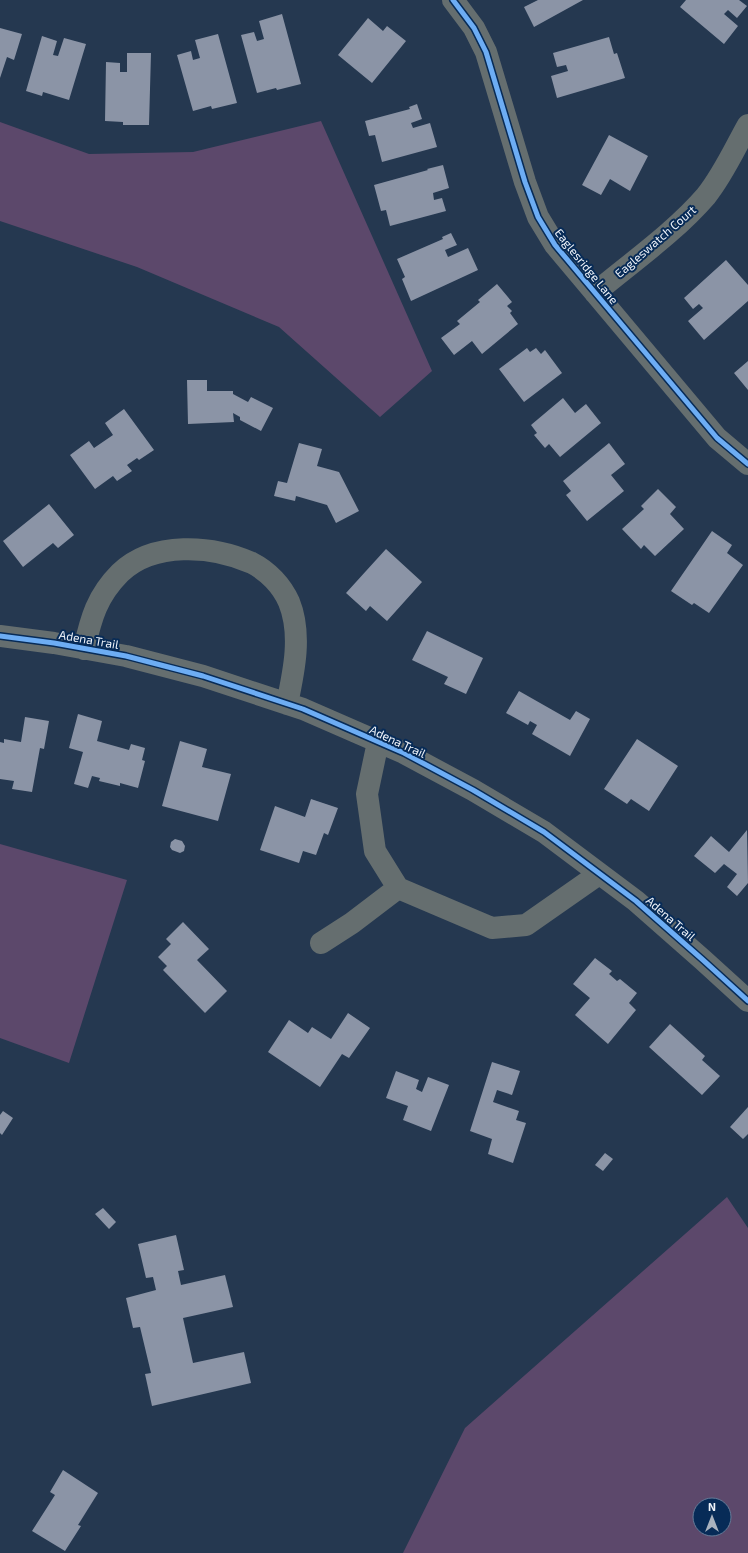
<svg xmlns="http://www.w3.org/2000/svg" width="748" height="1553" viewBox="0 0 748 1553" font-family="'Exo 2',sans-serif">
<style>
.green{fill:#5c486b;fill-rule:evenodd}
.building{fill:#8b94a6}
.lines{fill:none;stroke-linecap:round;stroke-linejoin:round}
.minor{stroke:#656e6f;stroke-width:22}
.cycleway-casing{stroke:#072b57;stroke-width:8}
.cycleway{stroke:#6dadf4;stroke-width:5}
.labels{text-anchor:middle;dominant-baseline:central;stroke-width:4;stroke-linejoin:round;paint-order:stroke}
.street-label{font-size:12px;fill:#f0f4fa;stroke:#072b57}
</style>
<rect width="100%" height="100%" fill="#253850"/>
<path class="green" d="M321,121L432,371L380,417L279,327L137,267L0,221V122L89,154L193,152Z
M0,844L127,880L69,1063L0,1038Z
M727,1197L748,1228V1553H403L465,1428ZM700,1505H724V1529H700Z"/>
<path class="building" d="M538,0H583L534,27L524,7Z
M686,0H739L747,6L737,18L728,10L724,14L738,26L724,44L680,7Z
M282,14L301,84L277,90L276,88L257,93L241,35L254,32L257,41L264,39L259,21Z
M368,18L383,31L387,26L406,41L372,83L338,55Z
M0,28L22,34L14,60L7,57L0,78Z
M218,34L237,103L212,109L211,106L193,111L177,55L191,51L193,60L200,58L195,40Z
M42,36L57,41L53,55L58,56L64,38L86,44L69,100L43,92L42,96L26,91Z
M609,37L614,54L617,53L625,78L557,98L551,76L568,71L566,65L557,67L553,53Z
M127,53H151L149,125H123V122L105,121L106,62L120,63V72H127Z
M417,104L422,119L411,123L413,128L430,123L437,147L382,162L375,135L369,136L365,121L410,109L409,107Z
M609,135L648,156L630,191L610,179L601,195L582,185Z
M443,165L449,188L433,193L434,200L442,198L446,211L390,226L386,210L381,211L374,185L428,170L427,169Z
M451,233L457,245L445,250L448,257L468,248L478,270L411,301L402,279L405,277L397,259L443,239L442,237Z
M726,260L748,285V301L704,340L688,321L703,308L699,304L693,309L684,298Z
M497,284L512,302L507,306L512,311L510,313L518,324L482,354L472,341L454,355L441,338L460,324L457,321L480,302L478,300Z
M527,348L530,352L536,348L541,354L545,350L562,373L524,402L499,369Z
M748,361V390L734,373Z
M187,380H207V391H233V394L248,402L251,397L273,408L261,431L240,420V417L233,413L234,422L188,424Z
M563,398L575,413L586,404L601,423L560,457L549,444L545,448L534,435L537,433L531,425Z
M124,409L154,450L139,460L137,458L127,465L132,471L117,481L113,476L95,489L70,455L89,441L94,448L113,435L105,423Z
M299,443L322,449L317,466L339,472L359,511L336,523L327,505L296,496L295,501L274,496L278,481L287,483Z
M609,443L625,464L611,475L624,491L587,521L566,495L571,491L563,481Z
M658,489L676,507L670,514L684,529L655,556L644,545L641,549L622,529L644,509L641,506Z
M49,504L74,535L58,548L53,543L23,567L3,541Z
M712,531L732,545L727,553L743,565L709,613L694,603L692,605L671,591Z
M386,549L422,582L387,621L370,606L366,611L346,593Z
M427,631L483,658L466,694L444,684L448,677L412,660Z
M519,691L570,720L576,711L590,719L570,756L532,734L537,725L530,721L528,725L506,713Z
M78,714L102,721L97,741L129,750L131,744L145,748L142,760L145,761L138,788L120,783V786L99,781L100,778L92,776L88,788L74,784L83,752L69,748Z
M25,717L49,721L44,749L40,748L32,792L12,789L14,781L0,779V742L4,743V739L21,742Z
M637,739L678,766L649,811L631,799L627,804L604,789Z
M180,741L207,749L202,767L231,774L218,821L162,806Z
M311,799L338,808L328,835L324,833L316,855L303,851L299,863L260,850L275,806L305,817Z
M747,830L748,883L737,896L727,887L737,874L724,864L715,873L694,856L711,836L729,852Z
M175,839L182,841L185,846L184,851L180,853L172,850L170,847L171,842Z
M183,922L209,949L197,960L227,991L205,1013L163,970L167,966L158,957L171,944L166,939Z
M595,958L612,971L609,974L617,981L620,979L637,993L629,1003L636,1010L608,1044L575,1015L590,998L573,984Z
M348,1013L370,1028L349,1058L342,1054L320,1087L268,1052L289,1020L308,1033L312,1027L331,1039Z
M670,1024L705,1056L702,1060L720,1076L702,1095L649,1047Z
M492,1062L520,1071L512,1095L497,1090L493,1102L519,1111L516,1120L526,1123L513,1163L488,1154L492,1139L470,1131Z
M396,1071L419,1080L416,1089L422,1092L428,1077L449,1085L431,1131L403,1120L408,1106L386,1098Z
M748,1107V1134L743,1139L730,1127Z
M3,1111L13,1118L2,1135L0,1133V1115Z
M605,1153L613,1159L603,1171L595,1165Z
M103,1208L116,1222L109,1229L95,1214Z
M176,1235L184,1270L178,1271L181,1285L225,1275L233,1307L183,1318L193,1363L244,1352L251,1383L152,1406L145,1374L151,1373L140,1327L133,1328L126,1298L156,1290L153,1277L146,1278L138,1244Z
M63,1470L98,1493L78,1525L81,1526L65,1551L32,1531L55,1495L50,1492Z"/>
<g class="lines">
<path class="minor" d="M453,0L474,28L486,52L525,182L538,217L555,245L717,438L748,464
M595,293C632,262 675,232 706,196C723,175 735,148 748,125
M0,636L54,643L126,656L203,676L303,709L404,753L473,790L544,832L636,901L703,960L748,1001
M84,649C91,618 97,596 120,573C153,541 212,545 252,563C268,571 282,586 289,602C302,634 294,671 287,704
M378,742L367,794L375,851L398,888L492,928L526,925L599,874
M321,943L352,923L398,888"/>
<defs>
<path id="cycleway" d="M453,0L474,28L486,52L525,182L538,217L555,245L717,438L748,464
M0,636L54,643L126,656L203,676L303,709L404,753L473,790L544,832L636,901L703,960L748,1001"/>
</defs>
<use href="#cycleway" class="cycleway-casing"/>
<use href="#cycleway" class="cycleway"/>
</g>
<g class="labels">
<g class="street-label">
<text transform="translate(655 241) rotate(-41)">Eagleswatch Court</text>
<text transform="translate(587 266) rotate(51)">Eaglesridge Lane</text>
<text transform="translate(89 639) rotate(10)">Adena Trail</text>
<text transform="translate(398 741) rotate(25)">Adena Trail</text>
<text transform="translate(671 918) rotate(41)">Adena Trail</text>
</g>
</g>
<g transform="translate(712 1517)"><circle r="19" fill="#072b57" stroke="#647b98"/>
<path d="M0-3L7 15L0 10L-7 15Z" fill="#a9b2be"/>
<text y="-6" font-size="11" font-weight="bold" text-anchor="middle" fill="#f0f4fa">N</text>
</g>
</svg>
